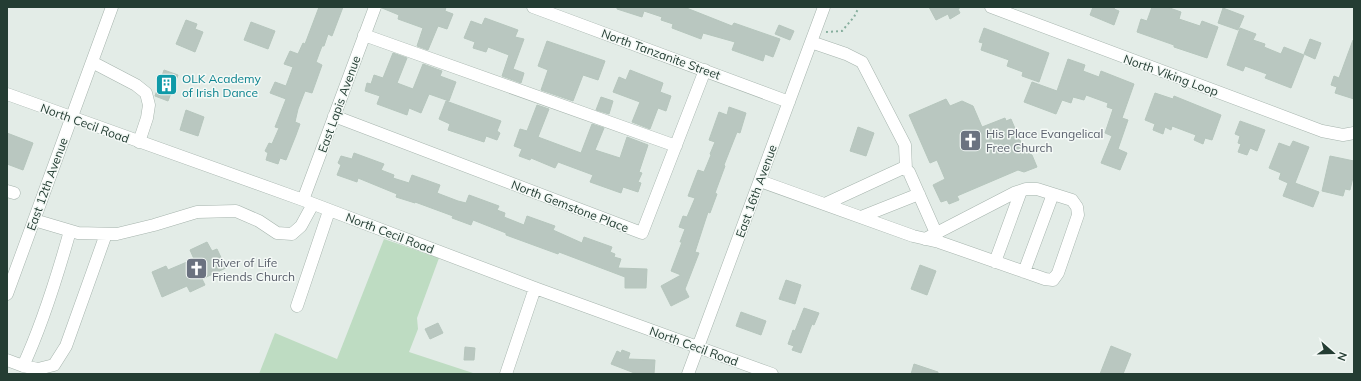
<svg xmlns="http://www.w3.org/2000/svg" width="1361" height="381" viewBox="0 0 1361 381" font-family="Mulish,sans-serif">
<style>
.green{fill:#bedcc2}
.building{fill:#b9c7c0;stroke:#b6c6bd}
.lines{fill:none;stroke-linecap:round;stroke-linejoin:round}
.minor-casing{stroke:#a6b4ad;stroke-width:13}
.path{stroke:#86ae9d;stroke-width:2;stroke-dasharray:2 3;stroke-linecap:butt}
.minor{stroke:#fff;stroke-width:12}
.labels{text-anchor:middle;dominant-baseline:central;stroke-width:3;stroke-linejoin:round;paint-order:stroke}
.street-label{font-size:12px;fill:#243d33;stroke:#f4f9f6}
.culture-label{font-size:12px;fill:#0d838f;stroke:#f4f9f6;text-anchor:start}
.worship-label{font-size:12px;fill:#5b616d;stroke:#f4f9f6;text-anchor:start}
</style>
<rect width="100%" height="100%" fill="#e3ece7"/>
<path class="green" d="M384,239L439,258L417,318L418,329L409,352L476,374H259L275,333L337,359Z"/>
<path class="building" d="M319,7H343L332,36L328,34L324,46H322L316,62L322,65L312,93L305,91L298,109L295,122L300,124L296,135L286,160L280,158L278,164L266,160L268,153L265,151L269,143L272,144L279,128L275,127L286,99L270,93L275,82L286,86L293,67L284,64L290,51L298,54L303,43L305,44Z
M382,7H446L445,11L453,14L447,29L438,26L428,50L417,46L423,28L398,19L399,15L382,8Z
M617,7H684L732,26L734,23L780,39L773,57L765,54L763,61L732,50L735,42L703,33L701,39L672,28L673,24L661,20L662,17L644,11L642,17L617,9Z
M929,7H961L958,9L960,13L950,19L948,14L936,20Z
M1093,7H1115L1114,9L1119,11L1114,25L1090,15Z
M1152,7H1167L1181,12L1179,19L1200,26L1202,21L1218,27L1207,58L1174,47V45L1137,32L1141,19L1147,21Z
M1223,8L1244,16L1238,30L1218,23Z
M485,18L518,30L515,37L524,39L513,69L524,73L521,83L502,76L509,55L488,47L486,52L473,48L475,42L464,38L471,21L482,25Z
M186,20L197,24L195,29L203,32L195,52L176,44Z
M251,22L275,31L268,49L244,40Z
M779,25L794,31L790,40L775,34Z
M984,28L1049,53L1039,82L1022,76L1023,72L1007,66L1009,60L981,50L983,43L979,42Z
M1240,28L1256,34L1253,40L1265,44L1264,47L1281,54L1284,47L1304,55L1291,88L1265,78L1267,74L1245,66L1243,71L1227,65Z
M1310,39L1321,43L1315,59L1304,54Z
M1353,40H1354V99L1335,93L1337,87L1331,85L1334,76L1339,78Z
M547,41L605,61L598,80L583,75L573,101L541,90L548,70L538,66Z
M393,53L407,58L397,83L413,89L423,64L442,71L440,76L456,82L449,101L429,94L421,113L409,108L407,115L377,104L380,96L365,91L367,83L371,84L374,75L383,78Z
M1068,59L1085,65L1083,71L1099,77L1101,71L1134,84L1122,118L1128,120L1118,149L1127,153L1120,170L1101,163L1112,136L1105,133L1113,109L1107,107L1108,103L1086,95L1084,100L1073,97L1071,103L1062,100L1056,114L1024,102L1032,82L1057,91Z
M164,70L178,75L168,101L155,96Z
M630,70L663,83L660,92L671,96L666,111L658,108L650,129L632,122L640,102L613,92L619,77L626,80Z
M1155,93L1173,99L1174,96L1221,115L1212,140L1205,138L1203,144L1194,140L1196,135L1172,126L1171,130L1165,127L1163,134L1153,130L1155,124L1145,120Z
M601,97L613,101L609,114L596,110Z
M946,99L950,106L962,101L973,106L982,127L1005,118L1006,121L1011,119L1025,152L1032,155L1037,167L1024,172L1018,170L957,196L959,200L949,204L947,200L941,202L933,185L945,179L937,160L930,163L909,115Z
M446,101L501,121L497,131L500,133L497,140L486,136L484,142L448,130L450,124L439,119Z
M537,105L549,109L538,137L581,153L592,124L604,128L595,150L620,158L627,137L648,145L639,172L642,173L638,182L641,183L638,192L623,187L621,193L590,182L593,175L558,162L555,168L531,158L530,160L519,156L522,149L514,146L520,129L527,131Z
M729,107L746,113L740,133L737,132L724,165L725,166L715,193L717,194L710,213L708,212L695,252L699,253L685,289L689,297L671,306L661,286L681,275L671,271L682,242H680L685,229L679,227L683,216L687,217L695,198L688,196L698,170L704,172L711,155L710,154L715,142L709,140L719,112L727,115Z
M186,110L204,117L198,136L180,130Z
M1240,121L1265,130L1257,151L1250,148L1247,155L1238,152L1241,144L1238,143L1240,136L1235,134Z
M858,127L874,133L866,156L850,151Z
M7,133L33,143L23,170L7,164Z
M1293,141L1309,147L1295,183L1319,192L1313,207L1283,196L1288,183L1279,179L1281,173L1269,168L1279,143L1290,147Z
M354,153L384,164L381,170L394,175L393,178L409,183L412,175L440,185L437,193L458,201L466,203L469,195L499,206L497,210L505,213L504,217L524,225L527,216L555,226L553,230L582,243L584,237L612,247L610,252L615,254L614,257L621,259L618,268L647,269L646,288H625V277L559,252L558,254L506,235V233L473,220L471,225L452,218L453,216L415,202V203L396,197L397,194L358,178L357,182L337,175L341,165L338,163L341,156L352,159Z
M1330,156L1354,161V173L1350,190L1345,189L1343,196L1322,191Z
M207,242L212,251L217,249L226,268L202,279L205,285L190,292L187,286L162,297L152,272L166,266L168,270L194,259L190,250Z
M920,265L936,271L927,295L911,289Z
M786,280L801,285L795,304L779,299Z
M804,308L819,313L814,325L812,324L801,353L792,350L794,346L788,344L793,330L795,331Z
M741,312L766,321L761,335L736,326Z
M438,323L443,333L430,339L425,329Z
M1111,346L1131,354L1123,374H1100Z
M465,347L475,348L474,360H464Z
M622,350L630,353L628,359L655,360L654,374H637L611,364L617,351L621,353Z
M914,364L938,372V374H911Z"/>
<g class="lines">
<defs>
<path id="minor" d="M533,7L789,102
M991,7L1322,131L1343,135L1354,133
M364,35L676,146
M811,42L846,54L862,62L905,145L906,170
M92,62L136,85L146,93L149,105L147,118L139,142
M7,94L303,200L535,288L772,374
M334,116L642,233L705,70
M760,181L913,236L939,242L1045,279L1053,280L1058,273L1078,215L1077,207L1072,200L1037,189H1026L1014,193L925,239
M7,191L14,193
M303,200L375,7
M825,204L903,168L909,172L936,233
M861,217L919,194
M34,220L78,233L117,234L154,225L197,212L236,211L259,221L277,233L292,234L301,226L313,204
M995,262L1021,191
M1024,272L1053,194
M7,294L112,7
M297,306L329,211
M7,360L23,366C43,323 57,277 70,231
M23,366L38,369L54,365L66,346L106,234
M506,374L535,288
M688,374L824,7"/>
</defs>
<use href="#minor" class="minor-casing"/>
<path class="path" d="M826,32L842,31L854,17L859,7"/>
<use href="#minor" class="minor"/>
</g>
<defs>
<symbol id="building-square" viewBox="-11 -11 22 22"><rect x="-9" y="-9" width="18" height="18" rx="4" fill="#0f9aa8" stroke="#f4f9f6"/><path d="M-4-6H4V6H1V3H-1V6H-4ZM-2.5-4.3h1.7v1.8h-1.7ZM.8-4.3h1.7v1.8H.8ZM-2.5-1h1.7V.8h-1.7ZM.8-1h1.7V.8H.8Z" fill="#fff"/></symbol>
<symbol id="church-square" viewBox="-11 -11 22 22"><rect x="-9" y="-9" width="18" height="18" rx="4" fill="#6b7280" stroke="#f4f9f6"/><path d="M-1.2-6h2.4v3.5h3.3v2.4h-3.3V6h-2.4V-.1h-3.3v-2.4h3.3Z" fill="#fff"/></symbol>
</defs>
<g fill-rule="evenodd">
<use href="#building-square" x="154" y="72" width="25" height="25"/>
<use href="#church-square" x="958" y="128" width="25" height="25"/>
<use href="#church-square" x="184" y="256" width="25" height="25"/>
</g>
<g class="labels">
<g class="street-label">
<text transform="translate(661 54) rotate(20)">North Tanzanite Street</text>
<text transform="translate(1171 75) rotate(20)">North Viking Loop</text>
<text transform="translate(339 104) rotate(-70)">East Lapis Avenue</text>
<text transform="translate(85 123) rotate(20)">North Cecil Road</text>
<text transform="translate(47 184) rotate(-70)">East 12th Avenue</text>
<text transform="translate(756 191) rotate(-70)">East 16th Avenue</text>
<text transform="translate(570 206) rotate(21)">North Gemstone Place</text>
<text transform="translate(390 233) rotate(21)">North Cecil Road</text>
<text transform="translate(694 346) rotate(20)">North Cecil Road</text>
</g>
<g class="culture-label">
<text x="182" y="78">OLK Academy<tspan x="182" dy="14">of Irish Dance</tspan></text>
</g>
<g class="worship-label">
<text x="986" y="133">His Place Evangelical<tspan x="986" dy="14">Free Church</tspan></text>
<text x="212" y="262">River of Life<tspan x="212" dy="14">Friends Church</tspan></text>
</g>
</g>
<rect width="1361" height="381" fill="none" stroke="#243d33" stroke-width="16"/>
<g transform="translate(1333 353) rotate(110)" stroke="#f4f9f6" stroke-width="3" paint-order="stroke">
<path d="M0-3L7 15L0 10L-7 15Z" fill="#243d33"/>
<text y="-6" font-size="11" font-weight="bold" text-anchor="middle" fill="#243d33">N</text>
</g>
</svg>
